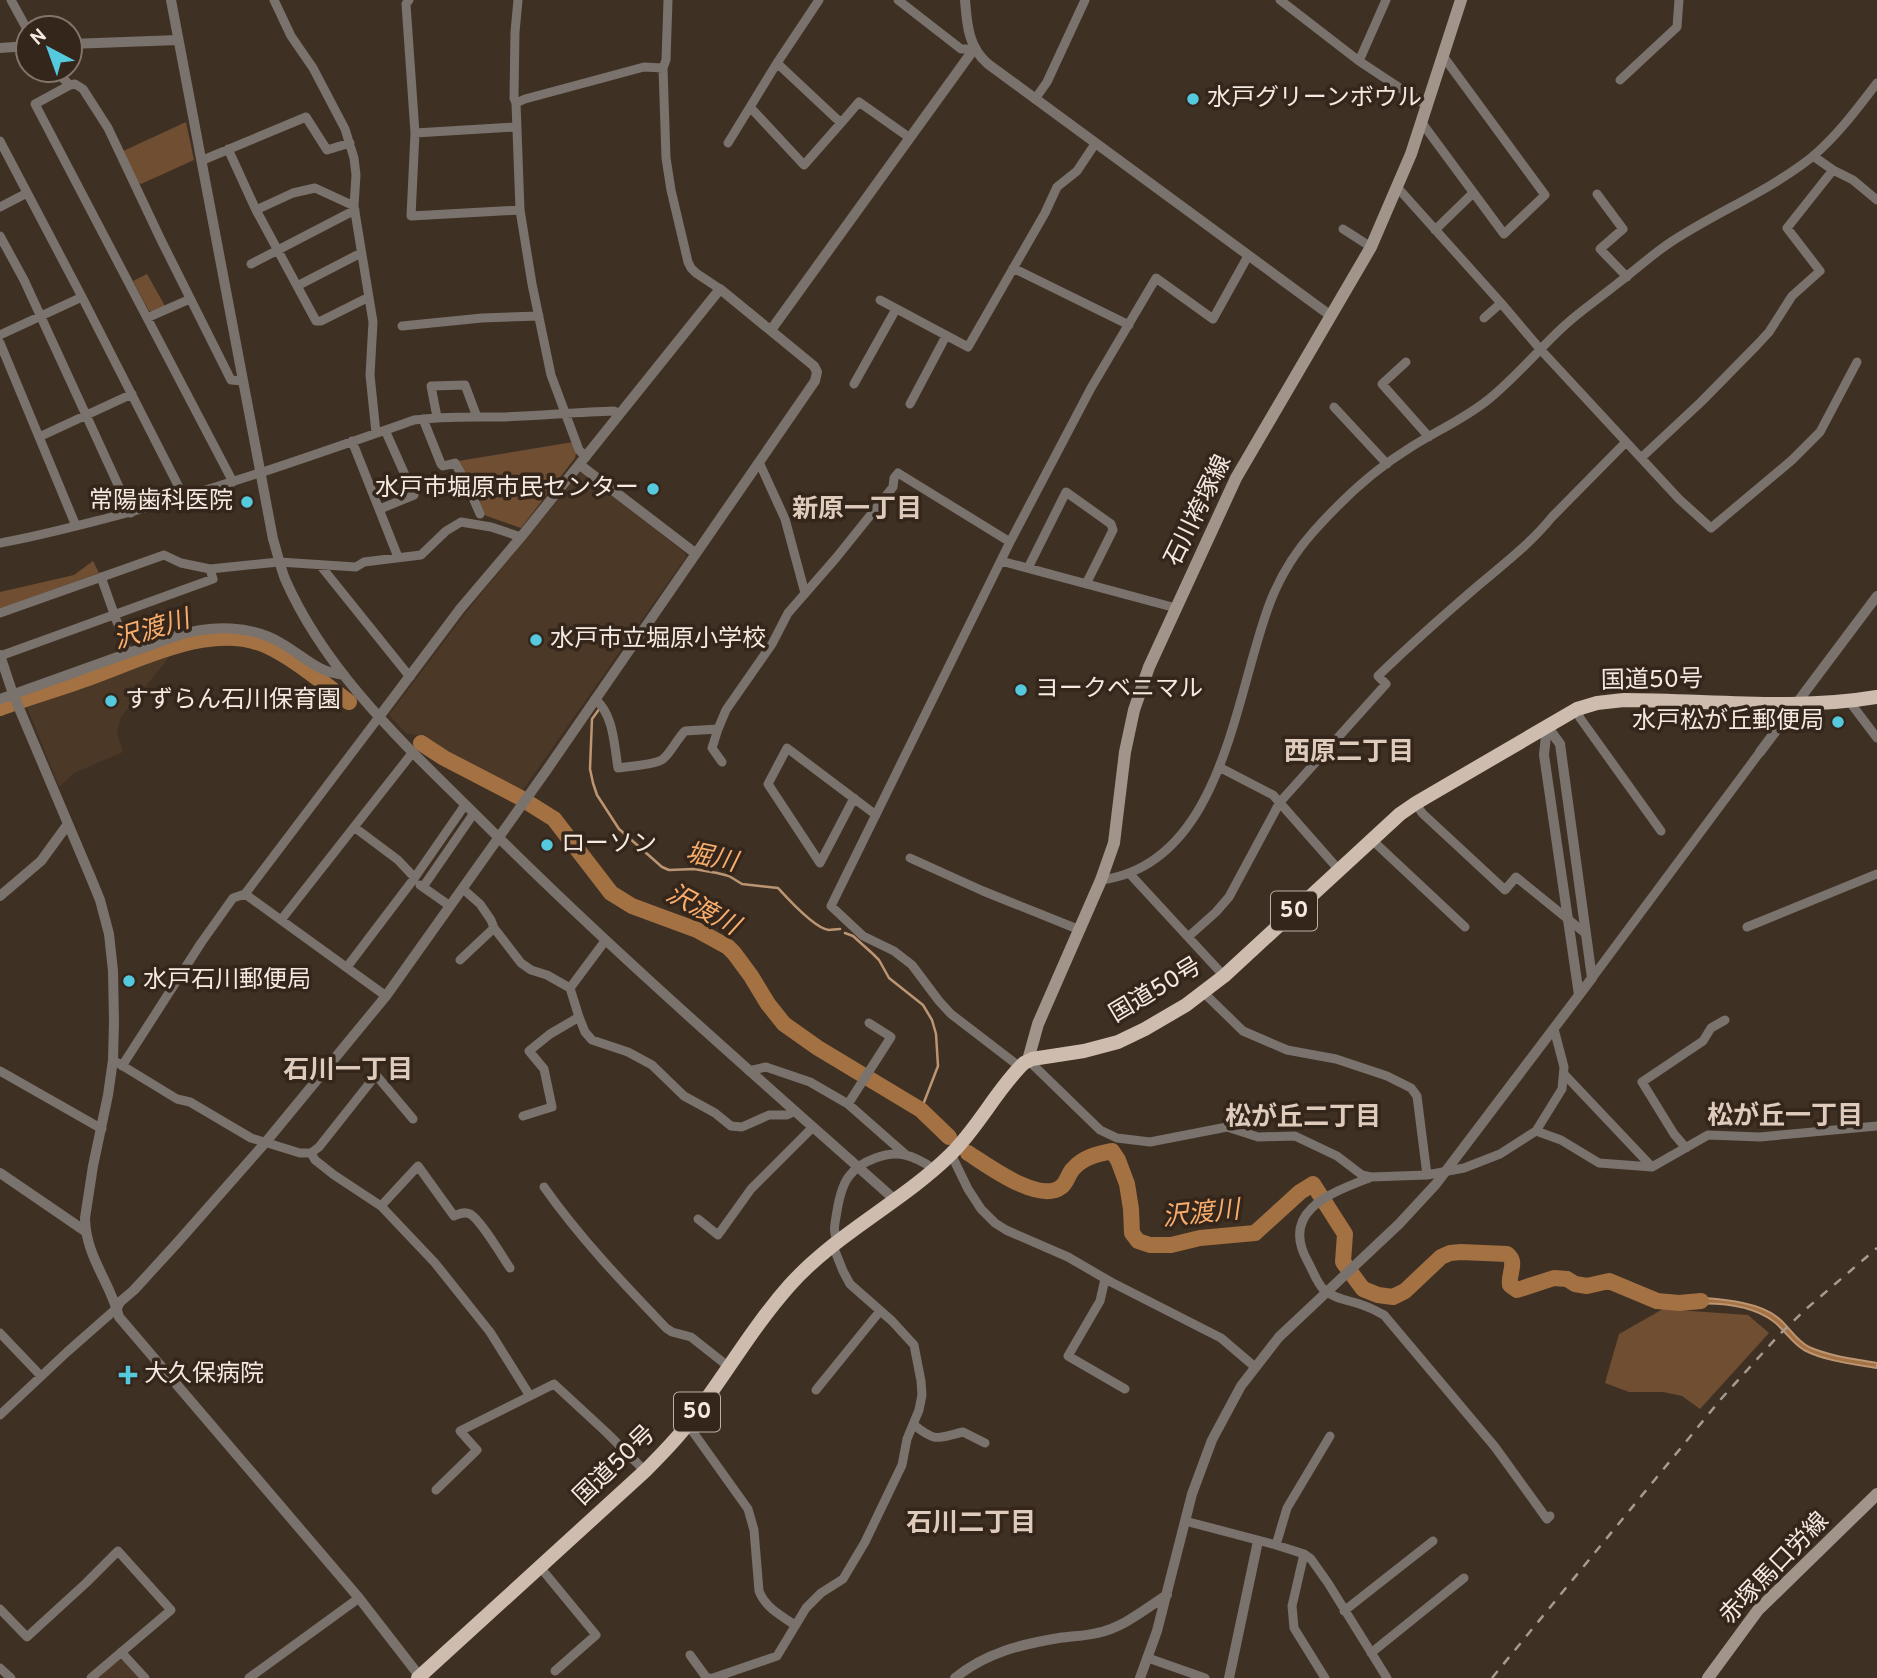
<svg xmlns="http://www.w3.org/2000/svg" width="1877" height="1678" viewBox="0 0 1877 1678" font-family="Overpass,'Noto Sans JP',sans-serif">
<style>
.built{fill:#4b3827}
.green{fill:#6f4e32}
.water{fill:#a47143;stroke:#bc9573;stroke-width:2}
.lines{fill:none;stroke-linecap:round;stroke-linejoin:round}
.stream{stroke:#bc9573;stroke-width:2.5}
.river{stroke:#a47143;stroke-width:16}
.minor{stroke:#7a726c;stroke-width:9}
.tertiary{stroke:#7a726c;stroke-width:10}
.secondary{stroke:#a1958b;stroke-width:12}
.trunk{stroke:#cebcae;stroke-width:14}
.rail{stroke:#a79b91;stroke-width:2.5;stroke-dasharray:9 9;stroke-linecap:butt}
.poi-dot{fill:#55cadf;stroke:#35261b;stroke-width:2.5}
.labels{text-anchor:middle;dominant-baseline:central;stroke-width:7;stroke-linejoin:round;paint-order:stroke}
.shield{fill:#35261b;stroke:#bbafa6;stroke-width:2}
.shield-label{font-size:23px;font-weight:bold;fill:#f4eae2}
.poi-label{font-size:24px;fill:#f4eae2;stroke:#35261b;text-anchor:start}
.street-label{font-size:24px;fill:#f4eae2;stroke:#35261b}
.neighbourhood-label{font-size:26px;font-weight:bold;fill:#decbbc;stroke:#35261b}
.water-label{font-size:26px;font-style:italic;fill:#f8ad6c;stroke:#35261b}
</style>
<rect width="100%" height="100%" fill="#3f3024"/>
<path class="built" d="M580,473H585L685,553L686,557L523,790L513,786L510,789L450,755L451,753L424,737L406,733L389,715L467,611Z
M171,655L121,717L117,732L123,752L74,773L59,787L27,707Z
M119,1659L123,1661L140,1678H98Z"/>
<path class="green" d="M186,122L194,160L141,184L137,182L121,152Z
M147,274L165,306L152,312L149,311L133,281Z
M573,442L576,453L575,458L521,528L484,515L458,461Z
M93,561L99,573L0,609V592L74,575Z
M1663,1309L1748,1315L1769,1333L1700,1409L1682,1396L1663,1392H1629L1605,1383L1619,1334Z"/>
<path class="water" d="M1705,1298C1728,1300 1759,1303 1777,1317C1789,1326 1795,1340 1809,1347C1829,1356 1855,1359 1877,1363V1368C1853,1364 1825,1361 1804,1350C1791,1342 1784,1329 1773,1321C1747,1302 1709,1302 1679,1305V1300Z"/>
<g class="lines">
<path class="stream" d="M600,708L592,719L590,769L593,783L597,795L619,829L662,867L669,870L694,869L717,873L729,876L742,884L778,888C788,899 815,929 829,930C832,930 836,929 840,929
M845,933L853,936L873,954L879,960L889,978L923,1005L932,1020L936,1034L938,1066L921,1110"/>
<path class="river" d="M0,708C30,697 61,688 91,677C142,659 211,622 265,645C294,658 323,683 349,702
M421,743L444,758L519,797L554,819L611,893L632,906L697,930L728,947L734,953L751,976L768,1004L784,1024L818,1048L921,1110L949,1137
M968,1153C987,1165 1039,1204 1061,1187C1067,1183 1068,1174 1073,1169C1083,1157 1098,1154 1112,1151L1118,1160L1127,1184L1131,1209L1132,1233L1138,1241L1150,1245H1171L1200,1238L1255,1233L1300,1192L1313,1184L1345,1234L1343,1262L1363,1289L1378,1295L1393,1297L1405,1291L1441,1257L1450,1253L1461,1252L1507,1254C1518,1262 1508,1274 1510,1285L1517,1290L1554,1278L1567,1279L1575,1284L1587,1286L1609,1281L1657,1301L1679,1303L1701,1301"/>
<path class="minor" d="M11,0L28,31
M274,0L291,36L313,68L345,129L354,158L356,175L354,206L373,322L370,375L376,433
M409,0L406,4L415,133L411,216L520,210
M518,0L515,32L514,98L516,103L520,210L532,284L551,375L579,450L586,457
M668,0L666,60L663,68L666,158L671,190L688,262L691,268L696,273L720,289
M819,0L777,63L841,123L859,102L910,138
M898,0L961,49H974
M1280,0L1359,61L1427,106
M1359,61L1386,0
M54,70L70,85L75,84L83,89L108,128L161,240L231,380L243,381
M1620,80L1677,27L1679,0
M70,85L35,104L233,482
M1035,99L1047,82L1085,0
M516,103L525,99L644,67L663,68
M750,107L804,165L841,123
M1422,123L1504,234L1545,195L1443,56
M415,133L516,127
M0,141L82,297L184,497
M728,143L777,63
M228,149L256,210L316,321H321L369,297
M1813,156L1833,170L1853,180L1877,200
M203,160L306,117L327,150L350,143
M1397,187L1501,303L1540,349L1679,499L1711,528L1792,460L1820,432L1857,362
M1597,194L1623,229L1600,249L1627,277
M0,207L27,193
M256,210L293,193L315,188L354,206
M1343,229L1371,247
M1435,230L1473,193
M0,236L24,280L131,513
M251,264L355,210
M1013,268L1129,325
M297,286L361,253
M880,300L968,347L1045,213L1057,187L1077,171L1095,144
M147,318L190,299
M1484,318L1501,303
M402,326L482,318L539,316
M0,335L82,297
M0,343L76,526
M1406,362L1382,384L1429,437
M854,384L896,309
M910,404L946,336
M1334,407L1387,464
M437,417L431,386L465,385L477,417
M423,419L441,464L443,466L455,463L467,484L480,514
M39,437L132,394
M352,441L398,557
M1641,458L1701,402L1757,345L1769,332L1792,296L1820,271L1787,228L1833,170
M759,462L785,519L805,593
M380,509L414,495L385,430
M0,543C35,537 69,528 104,519C209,492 311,456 414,420C443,416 471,417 500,417C538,416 576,412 614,411L620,414
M1001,561L1176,608
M320,565L410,677
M1028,568L1066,492L1111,524L1113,530L1086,584
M101,577L128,653
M0,613L164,555L181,563L210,569L279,562L356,567L364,562L421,555L446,531L461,522L491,527L521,537
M0,656L213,579L210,569
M595,699C614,715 614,745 618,768C629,766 655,765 663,759C670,754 677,739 685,731L718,729
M1849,701L1877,738
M1577,709L1580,718L1661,831
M722,762L712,748L718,729L726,710L772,644L788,613L836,558L893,487L894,478L898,473L1010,542
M1219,767L1273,795L1339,870
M854,798L820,863L768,784L787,748L876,815
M1416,803L1422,813L1505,890L1516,877L1585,933
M354,827L398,860L414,877
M1371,839L1465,927
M910,858L983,891L1080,930
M1129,873L1224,976
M1101,880C1224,864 1235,691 1271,600C1281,575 1296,551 1314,531C1339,503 1373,471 1405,451C1433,432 1462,421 1489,399C1516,377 1538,350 1563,327C1579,312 1597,300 1613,287C1632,273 1649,257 1668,244C1714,213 1768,192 1812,157C1837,136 1857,109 1877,83
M420,885L450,906
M423,887L474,813
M463,889L480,904L491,920L494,928L521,963L531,970L547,975L570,988
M245,894L386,996
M281,920L413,752
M1747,927L1877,874
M1188,937L1216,912L1229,897L1280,802L1386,684L1378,676C1411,644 1445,614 1480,584C1505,563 1531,543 1552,517L1626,442
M605,941L570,988L579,1017L585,1032L592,1040L628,1052L652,1065L684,1096L715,1113L731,1126L742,1127L769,1115H787L795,1111
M460,960L494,928
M347,967L413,880L465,805
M1592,978L1760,752
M1204,993L1243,1031L1287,1050L1336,1059L1387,1076L1411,1088L1417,1096L1427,1175
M113,1060L177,1099L190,1102L251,1138L300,1153H311L315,1160L334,1175L381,1206L435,1263L490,1332L530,1396
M1028,1060L1100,1130L1117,1138L1150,1142L1227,1127L1258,1137L1295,1136L1337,1156L1362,1175L1371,1177L1427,1175L1464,1168L1500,1154L1536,1131L1562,1089L1564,1067L1554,1029
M122,1066L201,943L233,898L245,894L379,717
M1020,1067L951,1014L939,1001L912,965L894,951L863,936L831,906L1010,542L1091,388L1156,278L1213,319L1248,256
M0,1071L102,1129
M749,1071L766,1067L810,1082L848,1104L906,1155
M1564,1074L1652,1167
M848,1104L891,1037L869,1023
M523,1116L552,1107L544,1069L529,1051L550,1034L579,1017
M1536,1131L1561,1140L1599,1163L1652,1167L1708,1135L1760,1137L1877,1126
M1686,1148L1674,1134L1642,1082L1703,1041L1711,1028L1725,1020
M311,1153L319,1147L376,1075L413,1119
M951,1154L968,1189L981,1209L995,1223L1006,1230L1068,1257L1111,1282L1221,1338L1255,1367
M1369,1178C1331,1193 1279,1211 1308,1262C1313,1271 1317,1283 1324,1290C1334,1299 1353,1301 1365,1306C1371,1308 1378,1312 1384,1315L1495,1447L1547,1519L1550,1516
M544,1187C580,1238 623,1283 666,1328L672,1332L691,1337L729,1367
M381,1206L418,1166L454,1216C459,1214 464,1211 470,1214C480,1219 502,1256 510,1268
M698,1219L718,1235L751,1189L813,1127
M838,1242C832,1229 835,1225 837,1211C839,1199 842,1184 850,1175C861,1161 887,1151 905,1155C915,1157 925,1163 934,1169
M1105,1279L1100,1301L1068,1356L1125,1389
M0,1333L41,1376
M816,1390L880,1311
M0,1415L67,1352L117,1308
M688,1425L748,1509L754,1530L759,1591C765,1607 781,1616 795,1625
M914,1425C937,1443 937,1438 963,1432L985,1443
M436,1490L477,1450L460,1431L554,1384L607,1433L645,1471
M1185,1521L1276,1545L1304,1554L1311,1559L1328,1583L1387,1678
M1276,1545L1287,1508L1330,1436
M1304,1554L1292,1606L1294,1628L1325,1678
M540,1567L596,1635L555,1671
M0,1609L27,1637L86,1583L118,1551L171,1610L91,1678
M1344,1611L1433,1541
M121,1652L145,1678
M1371,1653L1464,1578
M690,1655L706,1677L710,1678
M1148,1658L1205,1678
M0,1668L11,1678
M249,1678L359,1598
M713,1678L777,1656L806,1608L821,1593L843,1579L865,1542L902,1465L907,1439L919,1410L922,1395L921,1381L914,1345L892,1321L850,1284L843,1271L833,1246"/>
<path class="tertiary" d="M171,0L273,539C277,552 280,566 285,579C328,677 411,750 485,824C616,955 756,1076 895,1200
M965,0C967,24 968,47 988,64L1331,316
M70,44L178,40
M0,48L28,46
M771,330L974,49
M580,465L695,553
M0,655L13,694L91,878L100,900L109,934L113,971L114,1022L113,1060L108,1095L93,1166L85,1218C86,1258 110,1281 119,1317L359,1598L421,1678
M0,699L179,635C212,625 251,625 281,643C304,656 316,672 344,675
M1547,726L1544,755L1579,995
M1760,752L1877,596
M0,896L41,861L68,824
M0,1173L85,1231
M117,1308L120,1302L134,1290L177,1243L265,1143L386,996L546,771L815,381L817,372L814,366L720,289L521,537L460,609L379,717
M955,1678C985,1653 1022,1644 1059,1638C1072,1636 1085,1636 1097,1633C1123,1628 1145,1609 1167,1595
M1140,1678L1157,1631L1192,1494L1212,1440L1241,1386L1279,1337L1399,1224L1436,1184L1592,978L1560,744L1547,726
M1229,1678L1258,1541"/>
<path class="secondary" d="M1028,1060L1038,1024L1101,880L1114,843L1125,752L1134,710L1149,667L1236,478L1371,247L1411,154L1461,0
M1708,1678L1758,1610L1877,1494"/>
<path class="trunk" d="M418,1678L645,1471C660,1456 675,1441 688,1424C723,1379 751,1329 789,1286C835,1234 901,1203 950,1155C978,1128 997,1089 1024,1063L1032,1059L1084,1051L1118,1042L1145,1029L1186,1005L1224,976L1400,814L1416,803L1577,709L1597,703L1624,700C1708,700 1794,711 1877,697"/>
<path class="rail" d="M1492,1678L1721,1399L1779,1335L1806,1309L1877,1248"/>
</g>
<g class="poi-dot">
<circle cx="1193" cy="99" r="7"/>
<circle cx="653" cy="489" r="7"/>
<circle cx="247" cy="502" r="7"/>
<circle cx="536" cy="640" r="7"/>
<circle cx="1021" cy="690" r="7"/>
<circle cx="111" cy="701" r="7"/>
<circle cx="1838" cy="722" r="7"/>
<circle cx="547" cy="845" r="7"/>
<circle cx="129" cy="981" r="7"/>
<path d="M124.5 1364.5h7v7h7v7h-7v7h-7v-7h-7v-7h7z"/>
</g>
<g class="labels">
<g class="shield">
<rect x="1271" y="891.5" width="46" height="39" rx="5"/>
<rect x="674" y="1392.5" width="46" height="39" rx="5"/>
</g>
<g class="shield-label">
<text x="1294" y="911">50</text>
<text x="697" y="1412">50</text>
</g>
<g class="poi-label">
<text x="1207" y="99">水戸グリーンボウル</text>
<text x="639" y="489" text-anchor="end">水戸市堀原市民センター</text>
<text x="233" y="502" text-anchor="end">常陽歯科医院</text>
<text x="550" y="640">水戸市立堀原小学校</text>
<text x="1035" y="690">ヨークベニマル</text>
<text x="125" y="701">すずらん石川保育園</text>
<text x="1824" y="722" text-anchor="end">水戸松が丘郵便局</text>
<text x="561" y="845">ローソン</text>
<text x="143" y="981">水戸石川郵便局</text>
<text x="144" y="1375">大久保病院</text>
</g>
<g class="street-label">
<text transform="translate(1199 511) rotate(-64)">石川袴塚線</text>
<text transform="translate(1652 681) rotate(-1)">国道50号</text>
<text transform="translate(1156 991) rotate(-31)">国道50号</text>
<text transform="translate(615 1466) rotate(-44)">国道50号</text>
<text transform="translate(1775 1569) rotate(-46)">赤塚馬口労線</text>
</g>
<g class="neighbourhood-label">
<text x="857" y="510">新原一丁目</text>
<text x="1349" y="753">西原二丁目</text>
<text x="348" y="1071">石川一丁目</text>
<text x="1785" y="1117">松が丘一丁目</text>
<text x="1303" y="1118">松が丘二丁目</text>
<text x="971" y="1524">石川二丁目</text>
</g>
<g class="water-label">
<text transform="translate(152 631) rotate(-17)">沢渡川</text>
<text transform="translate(711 859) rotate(12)">堀川</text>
<text transform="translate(702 911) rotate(28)">沢渡川</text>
<text transform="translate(1201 1215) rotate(-6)">沢渡川</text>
</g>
</g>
<g transform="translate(49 49) rotate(319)"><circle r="33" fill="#35261b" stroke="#81746b" stroke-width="2"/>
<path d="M0-5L12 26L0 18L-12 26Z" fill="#55cadf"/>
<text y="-10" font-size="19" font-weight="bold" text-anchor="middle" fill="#f4eae2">N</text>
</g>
</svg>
